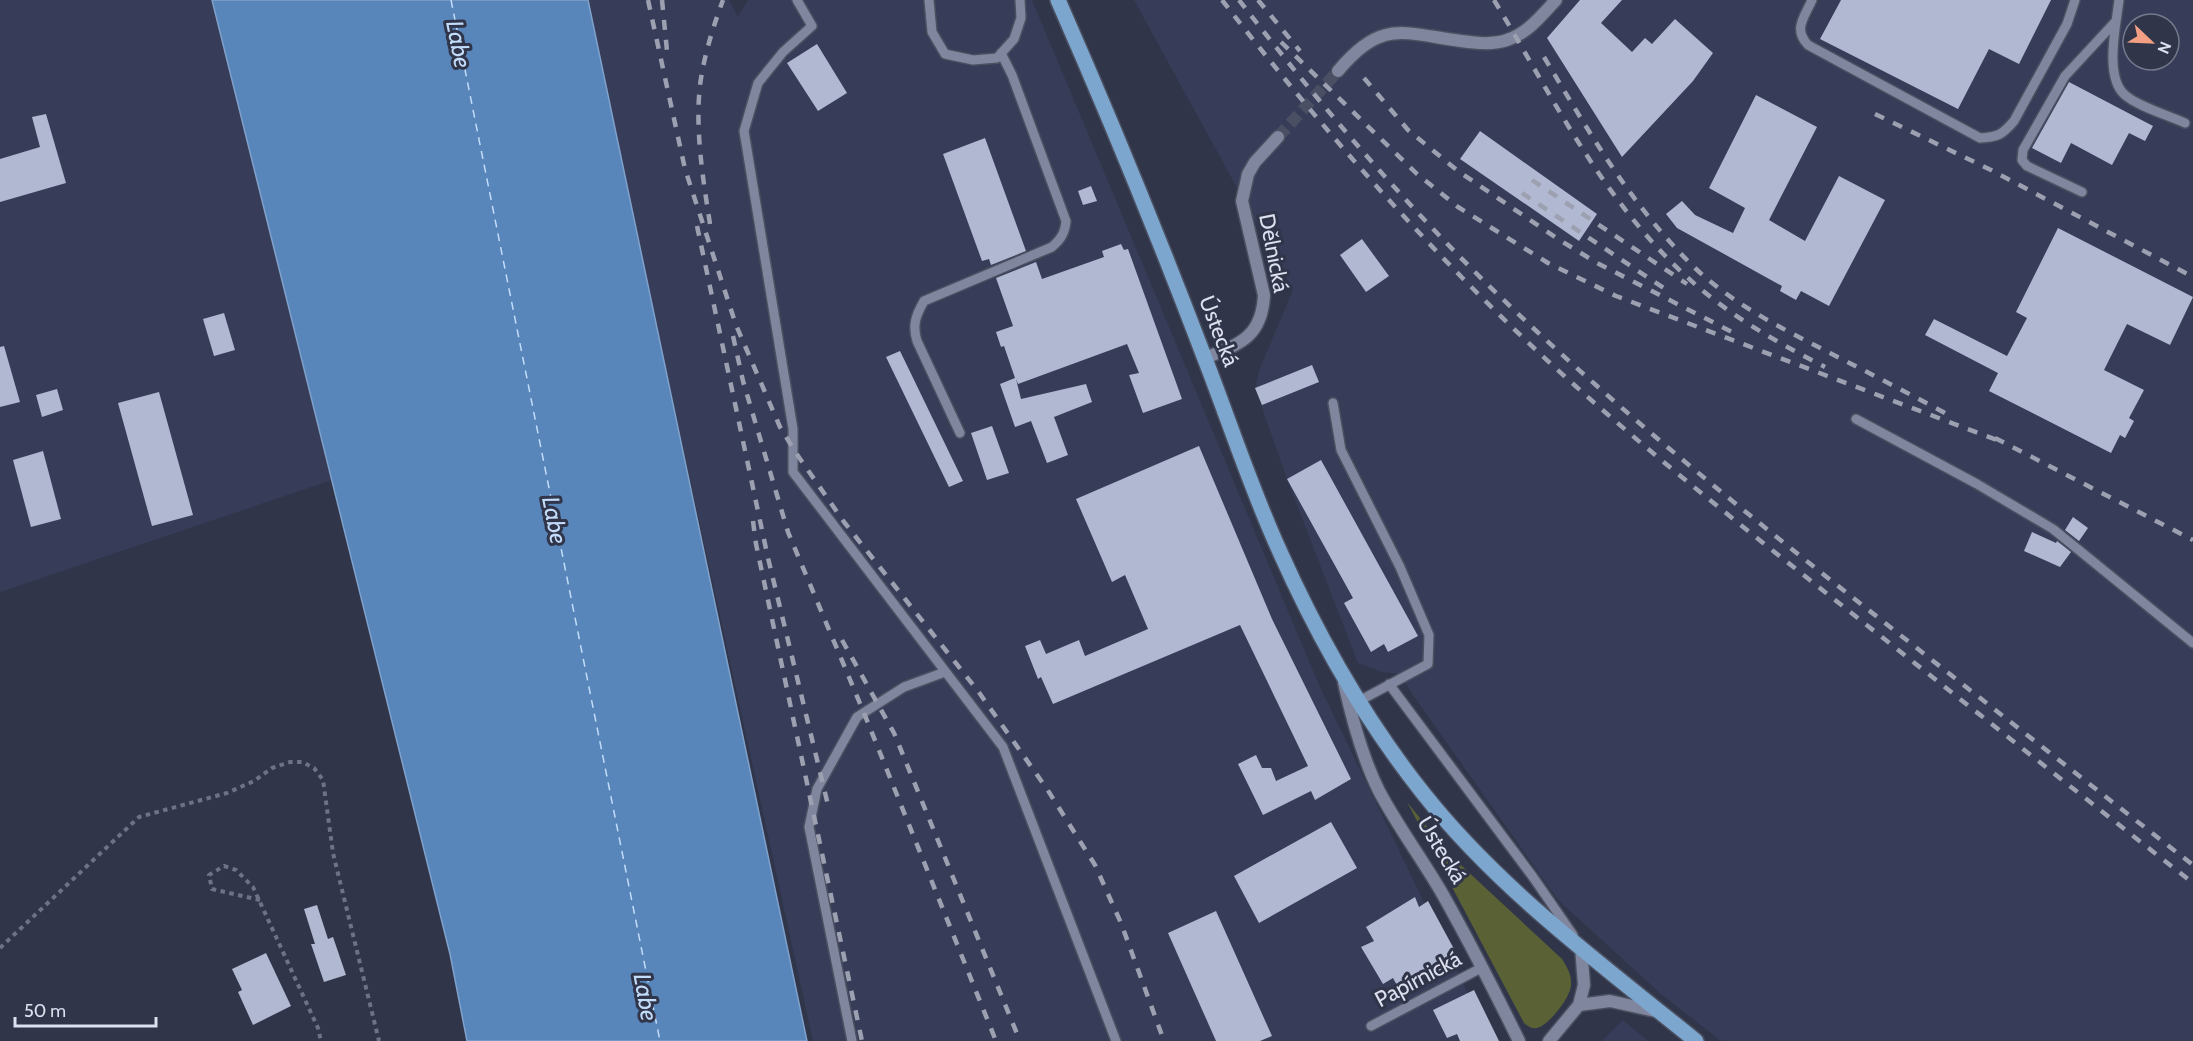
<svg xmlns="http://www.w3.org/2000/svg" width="2193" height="1041" viewBox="0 0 2193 1041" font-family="Cabin,sans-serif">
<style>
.built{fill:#373d58;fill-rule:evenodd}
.green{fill:#596135}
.water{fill:#5886ba;stroke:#80a1ca;stroke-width:1.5}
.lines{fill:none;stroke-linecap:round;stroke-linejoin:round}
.ferry{stroke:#c2dcf9;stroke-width:1.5;stroke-dasharray:8 6;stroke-linecap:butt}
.building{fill:#b1b8d1}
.minor-tunnel{stroke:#4a4f63;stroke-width:12;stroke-dasharray:12 6;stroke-linecap:butt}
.service-casing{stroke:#4b5061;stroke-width:12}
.minor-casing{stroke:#4b5061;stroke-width:15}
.primary-casing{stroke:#4b5061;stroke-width:18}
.path{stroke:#6e7285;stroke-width:4;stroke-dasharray:4.5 4.5;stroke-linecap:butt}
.service{stroke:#80869e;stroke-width:9}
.minor{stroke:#80869e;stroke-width:12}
.primary{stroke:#7ca6ce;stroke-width:15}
.rail{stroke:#9ca0b0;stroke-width:4.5;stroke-dasharray:10 10;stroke-linecap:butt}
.labels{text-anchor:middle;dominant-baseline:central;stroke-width:6;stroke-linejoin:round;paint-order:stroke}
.street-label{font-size:22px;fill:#dde0ee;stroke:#30354a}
.water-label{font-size:24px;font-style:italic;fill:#c2dcf9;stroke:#30354a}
</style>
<rect width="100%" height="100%" fill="#30354a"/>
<path class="built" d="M0,0H212L332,480L0,592Z
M588,0H729L738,17L748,0H1032L1319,685L1491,1041H813L660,342Z
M1134,0H2193V1041H1721L1661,994L1558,900L1413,695L1400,674L1382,672L1358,663L1287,479L1255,388L1260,368L1293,290ZM2133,24H2169V60H2133Z
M1623,1020L1648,1041H1602Z"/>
<path class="green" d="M1407,802L1448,853L1562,959C1567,967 1572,975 1571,985C1571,997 1548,1026 1537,1028C1531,1029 1528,1026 1524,1023Z"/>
<path class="water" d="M212,0H588L807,1041H467L450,954Z"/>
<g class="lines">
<path class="ferry" d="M451,0L660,1041"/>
</g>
<path class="building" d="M1580,0H1622L1601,23L1632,52L1645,38L1652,44L1675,19L1713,53L1693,81L1622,157L1547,38Z
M1841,0H2051L2019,64L1989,49L1958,109L1820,39Z
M817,44L847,93L818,111L787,63Z
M2069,82L2153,126L2145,141L2129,133L2112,165L2071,143L2061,163L2032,148Z
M1756,95L1817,127L1769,220L1805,241L1839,176L1885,200L1829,306L1801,291L1796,300L1780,291L1782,286L1677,228L1666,214L1682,201L1695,215L1733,233L1745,208L1709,188Z
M46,114L66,183L0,202V159L40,147L32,117Z
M1480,131L1597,214L1579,241L1460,159Z
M985,138L1026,251L991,265L989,259L982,261L943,154Z
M1091,186L1097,201L1083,205L1078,191Z
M2058,228L2193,297L2170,345L2127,324L2104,370L2144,390L2129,418L2134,421L2125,438L2120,435L2111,453L1989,391L1998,373L1925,335L1934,319L2007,356L2027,318L2016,312Z
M1362,239L1389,276L1366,292L1340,255Z
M1121,244L1124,250L1128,249L1182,399L1143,413L1129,375L1139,373L1127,344L1018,384L1016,379L1021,399L1086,384L1092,402L1054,417L1068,455L1047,463L1031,421L1015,427L1000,384L1015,378L1004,346L1001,347L996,332L1013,326L996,278L1036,262L1042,279L1104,257L1102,251Z
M224,313L235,350L214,356L203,319Z
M4,346L20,402L0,407V347Z
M900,351L963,481L949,487L886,357Z
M1312,365L1319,382L1262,405L1255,388Z
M57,389L63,410L42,417L36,395Z
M159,392L193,515L152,526L118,403Z
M992,426L1009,473L987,480L971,433Z
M1199,446L1272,619L1351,779L1315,800L1311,791L1263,815L1238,764L1256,755L1262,768H1271L1276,781L1308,766L1240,625L1053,704L1041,677L1038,679L1025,646L1040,640L1046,654L1079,640L1085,656L1148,629L1125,575L1112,582L1076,499Z
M43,451L61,519L31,527L13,460Z
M1321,460L1418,636L1388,652L1384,644L1371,652L1344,603L1353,598L1287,479Z
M2073,517L2088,528L2079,541L2065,530Z
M2032,532L2056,543L2057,541L2071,552L2060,567L2024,551Z
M1331,822L1357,868L1259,923L1234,876Z
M1415,897L1419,907L1428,901L1460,960L1400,991L1393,978L1383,984L1361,947L1374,941L1366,927Z
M317,905L328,939L333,937L346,975L324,982L311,944H315L304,909Z
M1216,911L1272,1036L1260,1041H1216L1168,933Z
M266,953L291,1006L253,1025L238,992L242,990L232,969Z
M1474,990L1499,1041H1460L1457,1034L1447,1038L1433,1010Z"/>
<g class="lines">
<path class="minor-tunnel" d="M1278,137L1338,71"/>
<defs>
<path id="service" d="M797,0L812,26L783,52L758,83L744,131L793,429V472L1003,747L1116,1041
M929,0L932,32L945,54L973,60L997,58L1014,39L1021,18L1020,0
M1812,0C1804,18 1793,29 1808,45L1980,138C1998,137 2002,135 2014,121L2067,24L2075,0
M2119,0C2116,26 2104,77 2125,95C2137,106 2170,116 2185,123
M2082,192L2027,166L2022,160L2023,150L2065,76L2116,21
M1333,403L1341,450L1400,567L1429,635L1428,664L1359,701
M1856,419L1977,484L2053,529L2193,643
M960,433L917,341C912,325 916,315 924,301L1052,247C1061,239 1065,233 1066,221L1012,75L1001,53
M1389,684L1533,877L1573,935
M1371,1026L1483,967
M852,1041L809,827L817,789L857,717L904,687L945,672"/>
<path id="minor" d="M1338,71C1381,19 1402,33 1461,41C1476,43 1493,45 1507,40C1528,33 1541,16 1556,0
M1205,358C1240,344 1262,337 1264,295L1242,201L1248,174L1255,162L1278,137
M1344,683C1352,719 1362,757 1379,791C1398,827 1423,860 1443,895C1470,943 1495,992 1519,1041
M1579,1005L1584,985L1581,947
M1549,1041L1579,1005L1610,1001L1655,1011"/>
<path id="primary" d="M1058,0C1110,118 1159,238 1205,359C1230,423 1251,489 1280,552C1318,637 1365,720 1423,793C1499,889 1601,964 1696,1041"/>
</defs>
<use href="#service" class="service-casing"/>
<use href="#minor" class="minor-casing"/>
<use href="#primary" class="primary-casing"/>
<path class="path" d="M260,900L212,889L209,875L224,866L236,870L253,887L318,1028L321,1041
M0,948L139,817L227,793L254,781L272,768L290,762H302L314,768L323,780L333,853L379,1041"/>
<use href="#service" class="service"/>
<use href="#minor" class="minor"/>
<use href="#primary" class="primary"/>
<path class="rail" d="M648,0L685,169L736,325L780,427L796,453L844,522L978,691L1047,789L1095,865L1121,923L1164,1041
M662,0L667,51
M1222,0C1318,124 1421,242 1535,349C1630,438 1733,519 1835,600C1954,694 2073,789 2193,883
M1239,0C1314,97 1394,192 1482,279C1602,397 1734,504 1866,608C1975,694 2084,780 2193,865
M1258,0L1300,51
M1494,0C1552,96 1603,201 1687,277C1727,314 1776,342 1825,367
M1281,42L1416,173L1458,207L1548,263L1616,296L2002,442
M1544,57C1589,132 1632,207 1695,268C1734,305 1783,329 1830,353C1869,373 1908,393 1947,414
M1364,78L1408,130L1458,171L1558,239L1597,263L1736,334
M1875,114L1991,170L2193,277
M1532,180L1687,284
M1522,193L1671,293
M710,224C703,179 695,131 700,85C704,56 713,27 723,0
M697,226L768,558L828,805
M733,336L743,381L788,532L864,713L996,1041
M1995,438L2193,540
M753,521L756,544L862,1041
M842,640L894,733L1020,1041"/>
</g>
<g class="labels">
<g class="street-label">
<text transform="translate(1274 253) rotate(79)">Dělnická</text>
<text transform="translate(1219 331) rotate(69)">Ústecká</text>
<text transform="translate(1442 850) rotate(59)">Ústecká</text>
<text transform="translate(1418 979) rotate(-28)">Papírnická</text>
</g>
<g class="water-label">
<text transform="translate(459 44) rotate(79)">Labe</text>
<text transform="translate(555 520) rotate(79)">Labe</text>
<text transform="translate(646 997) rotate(80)">Labe</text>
</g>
</g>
<g transform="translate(2151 42) rotate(113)"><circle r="28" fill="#30354a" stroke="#75798c" stroke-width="1.5"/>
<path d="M0-4.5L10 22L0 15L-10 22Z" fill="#f39f84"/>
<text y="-9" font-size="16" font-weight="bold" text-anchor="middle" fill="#dde0ee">N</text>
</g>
<path d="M15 1017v9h141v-9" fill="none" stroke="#dde0ee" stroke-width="3"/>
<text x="24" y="1017" font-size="18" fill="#dde0ee" stroke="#30354a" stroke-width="4.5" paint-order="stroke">50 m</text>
</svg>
